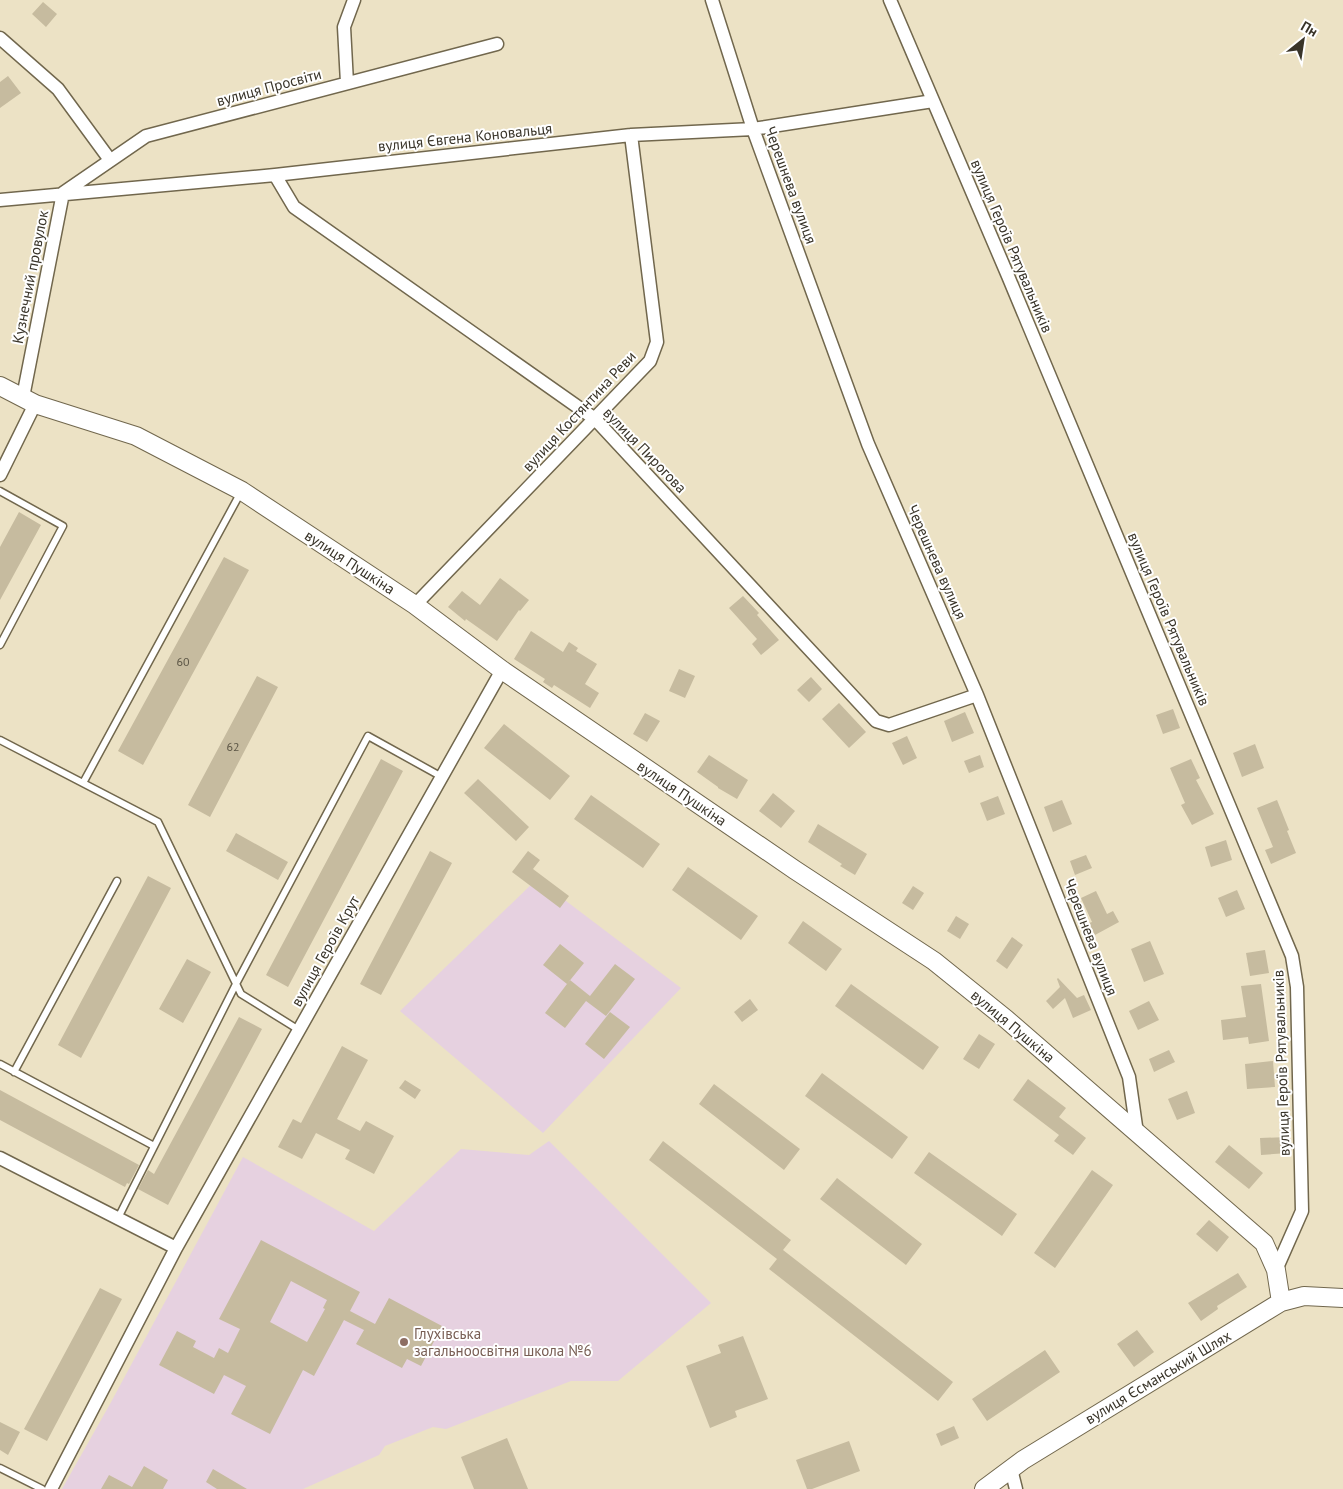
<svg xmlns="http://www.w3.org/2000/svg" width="1343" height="1489" viewBox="0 0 1343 1489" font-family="'PT Sans',sans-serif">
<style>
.education{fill:#e6d1e0}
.building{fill:#c6bb9f;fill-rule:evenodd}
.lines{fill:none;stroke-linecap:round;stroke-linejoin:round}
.lane-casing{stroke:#71674d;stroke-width:9}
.street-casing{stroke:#71674d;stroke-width:15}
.secondary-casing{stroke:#71674d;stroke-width:20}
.lane{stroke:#fff;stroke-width:6}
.street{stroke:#fff;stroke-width:12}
.secondary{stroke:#fff;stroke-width:18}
.education-dot{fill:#8d6e63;stroke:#fff;stroke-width:2}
.labels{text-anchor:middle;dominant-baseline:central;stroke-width:4;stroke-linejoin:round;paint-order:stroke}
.number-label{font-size:12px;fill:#5c5646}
.street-label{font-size:15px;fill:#393429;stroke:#fff}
.education-label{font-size:15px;fill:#785e54;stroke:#fff;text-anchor:start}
</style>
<rect width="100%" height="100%" fill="#ece2c5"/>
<path class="education" d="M537,879L681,988L543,1133L400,1011Z
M549,1141L711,1303L618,1381H571L446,1429L433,1427L385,1446L379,1455L303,1489H62L110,1404L243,1157L374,1231L461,1149L529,1155Z"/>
<path class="building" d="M43,2L57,14L46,27L32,14Z
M8,76L21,93L0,108V82Z
M19,512L41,525L0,600V547Z
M224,557L249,570L143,765L118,751Z
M500,578L529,600L520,611L519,610L497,641L466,619L465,621L448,607L462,591L480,605Z
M743,596L759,613L757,615L779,640L761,655L752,644L757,639L729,608Z
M531,631L563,652L569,642L578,648L576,651L597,664L585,684L599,693L590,708L554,685L552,688L543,682L545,679L514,659Z
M679,669L695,676L685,698L669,691Z
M257,676L278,687L210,817L188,805Z
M811,677L822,689L809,702L797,690Z
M839,703L866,732L849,748L822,719Z
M1173,709L1180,728L1163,734L1156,715Z
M965,712L974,733L952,742L944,721Z
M645,713L660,721L647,742L633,734Z
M504,724L570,776L550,800L484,748Z
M907,736L917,758L903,765L892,743Z
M1255,744L1264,768L1242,777L1233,753Z
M709,755L748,780L737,799L718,788V787L697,772Z
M980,755L984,767L969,773L964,761Z
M381,759L403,771L288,987L266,975Z
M1191,759L1200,778L1196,780L1214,814L1192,825L1181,805L1185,803L1170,768Z
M478,779L529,827L516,841L464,793Z
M773,793L795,811L781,828L759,811Z
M591,795L660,844L643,868L574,819Z
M998,796L1005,814L987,821L980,803Z
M1062,800L1072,824L1053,832L1044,807Z
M1277,800L1289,830L1287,831L1296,853L1271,864L1265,850L1273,847L1257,808Z
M818,824L867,854L855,875L840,866L842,864L808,842Z
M236,833L288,862L278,880L226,851Z
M1226,840L1232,860L1211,867L1205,847Z
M430,851L452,863L381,995L360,984Z
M528,851L540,860L533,869L569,896L560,908L512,872Z
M1086,855L1092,868L1075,875L1070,861Z
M688,867L758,916L741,940L672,890Z
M148,876L171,888L81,1058L58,1045Z
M913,886L924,893L913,910L902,903Z
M1237,890L1245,909L1226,917L1218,898Z
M1096,891L1107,914L1113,911L1119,922L1095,935L1089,923L1092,922L1081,898Z
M956,916L969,924L960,939L947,931Z
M803,921L842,949L826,971L788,943Z
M1012,937L1023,945L1007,969L996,961Z
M1150,941L1164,974L1144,982L1131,949Z
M560,944L584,963L567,984L543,965Z
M1265,950L1269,973L1250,976L1246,953Z
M187,959L211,972L183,1023L159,1009Z
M615,964L635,979L606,1016L586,1001L565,1028L545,1013L570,980L590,996Z
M1058,978L1077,998L1084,995L1091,1010L1073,1018L1065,998L1053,1009L1046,1001L1060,987L1057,979Z
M851,984L939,1047L923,1070L835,1006Z
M1261,984L1269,1041L1249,1044L1248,1037L1223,1040L1221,1020L1246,1017L1241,986Z
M750,999L758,1010L742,1022L734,1012Z
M1149,1001L1159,1020L1138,1030L1129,1011Z
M610,1012L630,1027L604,1059L585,1044Z
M239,1017L262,1029L168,1205L138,1189L148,1170L154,1174Z
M979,1034L995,1044L979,1069L963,1059Z
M342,1046L368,1060L337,1119L360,1131L366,1121L394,1136L374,1174L345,1159L350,1150L316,1133L302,1159L278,1147L293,1119L301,1123Z
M1169,1050L1175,1062L1154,1072L1149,1059Z
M1273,1061L1275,1087L1247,1089L1245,1064Z
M822,1073L908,1137L892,1159L805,1096Z
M1028,1079L1066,1108L1059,1117L1086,1138L1073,1155L1054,1141L1059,1135L1013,1100Z
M405,1080L421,1090L415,1099L399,1088Z
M714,1084L800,1149L784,1170L699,1104Z
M0,1090L139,1165L129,1184L127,1183L125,1187L0,1120Z
M1187,1091L1195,1113L1177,1120L1168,1099Z
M1287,1137L1288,1153L1261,1155L1260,1138Z
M663,1141L791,1240L783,1250L953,1382L938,1401L769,1269L777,1259L649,1160Z
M1229,1145L1263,1173L1249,1189L1215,1162Z
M929,1152L1017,1214L1002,1236L914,1173Z
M1092,1170L1113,1185L1055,1268L1034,1253Z
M837,1178L922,1244L906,1265L820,1199Z
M1209,1220L1229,1237L1217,1252L1196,1234Z
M261,1240L360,1292L350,1311L375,1324L389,1298L442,1326L421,1366L407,1359L402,1368L356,1344L364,1330L344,1320L314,1376L303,1370L270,1434L231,1414L246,1386L224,1375L214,1394L159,1365L177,1331L196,1341L193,1347L214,1358L219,1348L228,1353L240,1329L219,1319ZM291,1281L327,1300L323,1308L325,1309L307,1342L270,1322Z
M1238,1273L1247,1287L1217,1306L1218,1309L1201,1321L1188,1303Z
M100,1288L122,1299L47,1441L24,1429Z
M1137,1330L1154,1352L1134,1367L1117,1344Z
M743,1336L768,1399L735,1411L737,1417L710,1428L686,1366L721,1353L718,1345Z
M1045,1350L1060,1372L987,1421L972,1399Z
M0,1422L20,1432L8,1455L0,1450Z
M954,1426L959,1438L941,1446L936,1434Z
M507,1438L528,1489H474L461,1457Z
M849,1441L860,1471L812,1489H807L796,1460Z
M144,1466L168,1480L163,1489H101L109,1475L132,1487Z
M213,1469L247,1489H217L206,1482Z"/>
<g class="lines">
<defs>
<path id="lane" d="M0,491L63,526L0,645
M0,740L158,822L241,994L299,1030
M83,783L241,492
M0,1064L154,1146
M14,1072L117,881
M118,1218L236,984L368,736L442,777
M0,1468L42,1489"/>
<path id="street" d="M712,0L753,129L868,444L977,695L1129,1077L1137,1133
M890,0L1008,276L1292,956L1297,987L1302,1211L1276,1270
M0,38L58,89L110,160
M347,83L344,27L354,0
M275,175L294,207L595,419L876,721L889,725L977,695
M0,200L275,175L631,135L753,129L933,101
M23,397L63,193L146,136L497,44
M0,475L35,404
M415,605L650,361L657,342L631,135
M0,1158L176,1248
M1011,1469L1016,1489
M51,1489L176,1248L502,670"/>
<path id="secondary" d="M0,386L35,404L136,436L242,491L415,605L502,670L795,870L934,961L1006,1019L1264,1243L1276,1270L1281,1302
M984,1489L1023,1460L1281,1302L1304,1296L1343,1298"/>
</defs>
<use href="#lane" class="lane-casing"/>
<use href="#street" class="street-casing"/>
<use href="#secondary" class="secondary-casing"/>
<use href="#lane" class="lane"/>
<use href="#street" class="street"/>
<use href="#secondary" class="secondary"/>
</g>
<circle class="education-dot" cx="404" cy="1342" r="5"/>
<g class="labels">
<g class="number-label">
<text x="183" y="661">60</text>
<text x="233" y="746">62</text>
</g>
<g class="street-label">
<text transform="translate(269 87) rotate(-15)">вулиця Просвіти</text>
<text transform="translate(465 137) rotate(-6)">вулиця Євгена Коновальця</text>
<text transform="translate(791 185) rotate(70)">Черешнева вулиця</text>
<text transform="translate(1012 246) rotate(67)">вулиця Героїв Рятувальників</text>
<text transform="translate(30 277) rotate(-79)">Кузнечний провулок</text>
<text transform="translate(579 411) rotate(-47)">вулиця Костянтина Реви</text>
<text transform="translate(645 450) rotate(46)">вулиця Пирогова</text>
<text transform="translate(350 562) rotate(33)">вулиця Пушкіна</text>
<text transform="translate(937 562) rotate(66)">Черешнева вулиця</text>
<text transform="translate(1169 619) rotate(67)">вулиця Героїв Рятувальників</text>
<text transform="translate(682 793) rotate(34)">вулиця Пушкіна</text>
<text transform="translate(1091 937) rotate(69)">Черешнева вулиця</text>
<text transform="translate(325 951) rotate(-61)">вулиця Героїв Крут</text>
<text transform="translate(1013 1026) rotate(40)">вулиця Пушкіна</text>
<text transform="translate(1281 1063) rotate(-92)">вулиця Героїв Рятувальників</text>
<text transform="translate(1158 1377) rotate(-31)">вулиця Єсманський Шлях</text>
</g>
<g class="education-label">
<text x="414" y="1333">Глухівська<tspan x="414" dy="17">загальноосвітня школа №6</tspan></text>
</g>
</g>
<g transform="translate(1303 40) rotate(30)" stroke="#ffffff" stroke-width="4" paint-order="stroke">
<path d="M0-4L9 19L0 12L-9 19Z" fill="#393429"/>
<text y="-8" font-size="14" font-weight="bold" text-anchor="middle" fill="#393429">Пн</text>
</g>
</svg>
